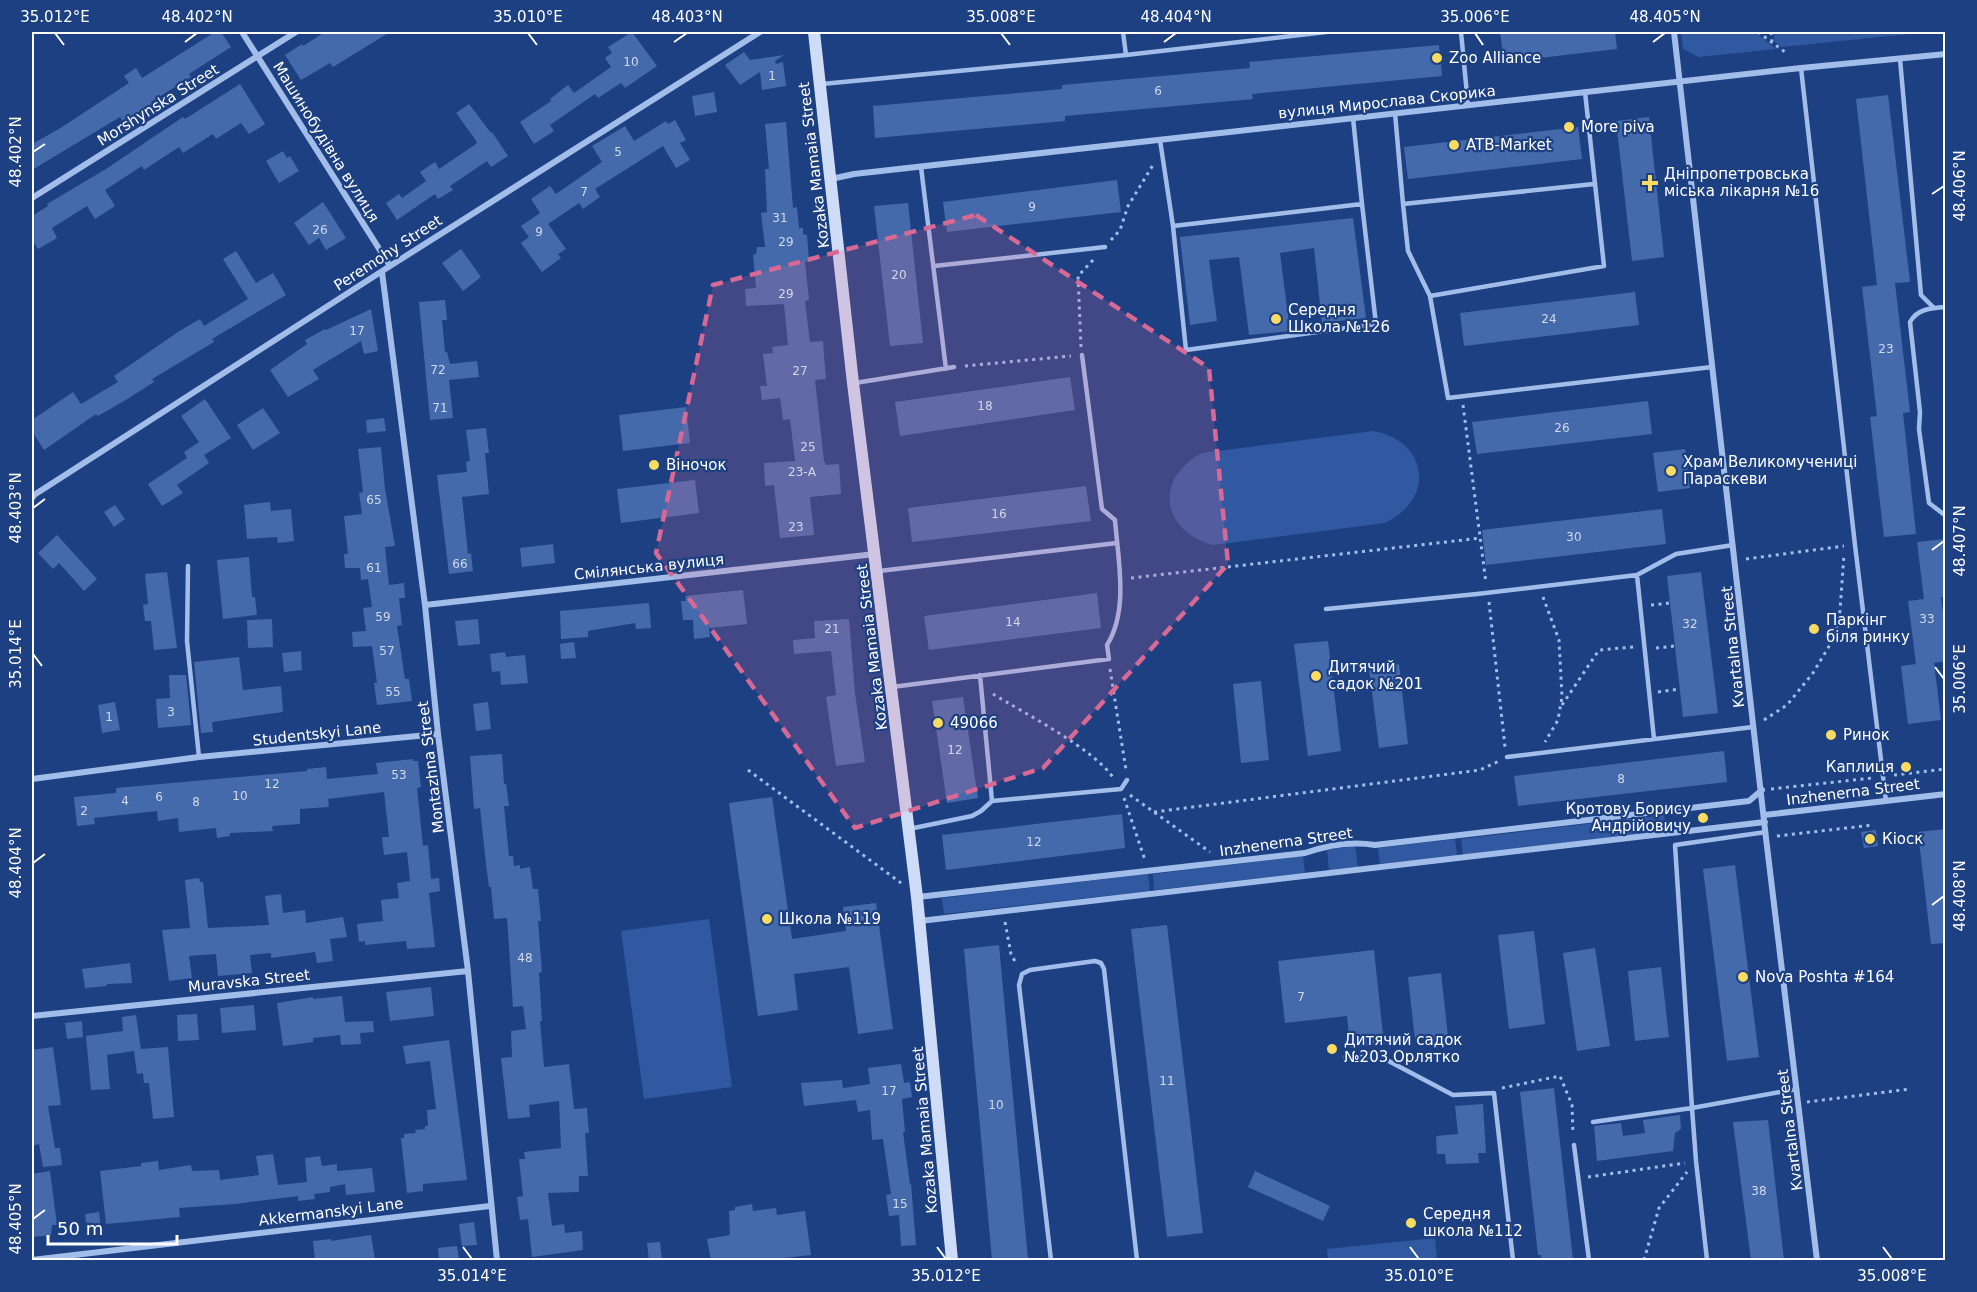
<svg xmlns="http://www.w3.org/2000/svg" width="1977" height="1292" viewBox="0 0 1977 1292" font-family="'DejaVu Sans',sans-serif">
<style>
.green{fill:#3159a1}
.building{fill:#456aab}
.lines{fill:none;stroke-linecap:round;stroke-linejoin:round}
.path{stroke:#a3bdea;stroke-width:3;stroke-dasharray:3 4.5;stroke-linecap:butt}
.lane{stroke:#a3bdea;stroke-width:4.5}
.street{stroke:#a3bdea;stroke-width:6}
.secondary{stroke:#cedcf7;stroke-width:12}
.marked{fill:#d76994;fill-opacity:0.2;stroke:#d76994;stroke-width:4.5;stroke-dasharray:12 8;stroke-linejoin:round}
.ticks{fill:none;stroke:#fff;stroke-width:2}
.poi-dot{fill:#f9db61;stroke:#1d4082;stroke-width:2}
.labels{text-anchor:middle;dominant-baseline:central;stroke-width:4.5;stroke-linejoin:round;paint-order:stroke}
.number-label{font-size:12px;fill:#d0daea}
.poi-label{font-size:15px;fill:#fff;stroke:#1d4082;text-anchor:start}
.street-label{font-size:15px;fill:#fff;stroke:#1d4082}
.neatline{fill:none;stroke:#fff;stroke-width:2}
.ticks-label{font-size:15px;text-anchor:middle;fill:#fff}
</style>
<rect width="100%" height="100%" fill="#1d4082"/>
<path class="green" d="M1681,32H1755L1776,49L1699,57L1683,49Z
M1773,32H1928L1782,47L1775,42Z
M1374,431C1429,442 1435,499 1385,523L1213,545C1161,531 1154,478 1202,453Z
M1664,815L1666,831L1643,834L1641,818Z
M1636,818L1638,834L1463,855L1461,839Z
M1455,839L1457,856L1380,864L1378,848Z
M1355,846L1358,867L1329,870L1327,850Z
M1303,856L1305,873L1154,890L1153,874Z
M1148,874L1150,891L944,914L942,898Z
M709,919L732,1087L644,1099L621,931Z
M1435,1238L1437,1260H1328L1327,1249Z"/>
<path class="building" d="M215,32H221L231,47L189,74L191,77L151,102L152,104L123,122L120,117L32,170V144L59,129L129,83L124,76L136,68L142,78Z
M325,32H390L333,67L330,63L301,80L285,55L302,44L303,46Z
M632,32L657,66L625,88L621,83L598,98L595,94L550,125L554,131L534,144L520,122L551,101L550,99L568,85L574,93L611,67L605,58L612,53L608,47Z
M1500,32H1615L1617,49L1504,62Z
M1439,45L1442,76L1252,94L1253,99L1065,116V121L875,138L873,106L1062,89V85L1250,68L1249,62Z
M744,52L750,60L784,55L775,61L776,64L783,62L786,86L762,90L760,72L740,85L725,65Z
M240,84L265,124L249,134L241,123L216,139L213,134L183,153L179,147L144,170L142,166L105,190L115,206L95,219L87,206L52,228L57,238L38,249L32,239V216L48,206L47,204L106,169L183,117L185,119Z
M714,92L717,112L695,116L692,96Z
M1888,95L1910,282L1895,283L1910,412L1903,413L1916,534L1884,537L1870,417L1877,416L1862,287L1877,285L1856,99Z
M469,104L491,133L492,132L508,156L491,167L487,161L450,186L453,190L438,199L435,194L397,220L386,203L399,194L402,198L426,181L420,172L435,162L439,169L476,144L477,142L456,113Z
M1649,117L1664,257L1632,261L1616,121Z
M675,120L686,140L680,143L690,160L676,168L663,146L595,189L600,197L583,209L579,203L548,224L566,249L558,254L561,258L542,272L521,243L529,237L521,226L540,213L531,199L550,186L556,194L602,162L592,146L625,126L634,141L666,121L668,124Z
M786,122L793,208L797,207L799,228H803V234L807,235L809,261L805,262L809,300L805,301L810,342L823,341L824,355L826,379L815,380L824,461L826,465L839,464L841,494L810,497L814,535L780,538L774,485L765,486L764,463L795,461L790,419L783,420L780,398L762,400L760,386H767L763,354L773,353L772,347L788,345L784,304L746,306L745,289L756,288L753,255L756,254L757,247H765L761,213L767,212L765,169H769L765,124Z
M1578,127L1582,159L1408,179L1404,147Z
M283,151L287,158L290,156L299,171L279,183L266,161Z
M1117,180L1121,212L947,232L943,202Z
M323,202L346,238L326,250L319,238L309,245L294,223Z
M908,203L923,343L890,346L874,206Z
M1353,218L1366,318L1322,323L1314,248L1280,253L1290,331L1249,335L1239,257L1209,260L1217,321L1190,325L1180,237Z
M461,249L481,277L463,291L442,263Z
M236,251L256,283L273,273L286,295L212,339L214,342L152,379L154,382L129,398L98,416L96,414L44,450L32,431V420L73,392L81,404L118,382L114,376L178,332L200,319L204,326L248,299L223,259Z
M1635,292L1639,325L1464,346L1460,313Z
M445,300L447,320H442L445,352H447L450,364L477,361L479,377L449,380L453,418L430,420L419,302Z
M371,309L378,351L364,354L361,341L313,370L319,379L288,397L270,370L307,344L305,340L325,329L326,330Z
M1070,377L1075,410L900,436L895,402Z
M205,399L231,438L204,455L209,463L177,485L183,493L162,506L148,484L187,458L184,452L199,442L181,416Z
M1648,401L1652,434L1477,454L1472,422Z
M686,407L690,443L623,451L619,415Z
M263,408L280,433L253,450L237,425Z
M384,418L386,431L367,433L366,420Z
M486,428L489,453H485L489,494L462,497L468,554L471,553L473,571L449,574L437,475L467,472L466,462L470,461L466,430Z
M381,447L385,489L395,546L385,547L389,585L404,583L405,598H399L402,625L397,626L405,679H409L412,701L377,705L374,683H377L372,646L353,647L352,632L366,631L363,608L372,607L368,579L361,580L360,568H345L344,554H348L344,516L362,514L359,493L363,492L358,449Z
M1685,449L1690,488L1658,492L1653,453Z
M695,480L699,513L621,523L617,489Z
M1086,486L1091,521L912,542L908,508Z
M270,502L271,511L291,509L294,541L278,543L277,537L247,539L244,505Z
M115,505L125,519L114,527L104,512Z
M1662,509L1666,544L1486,565L1482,530Z
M57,535L97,579L84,591L59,563L53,569L38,553Z
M1946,539V597H1941L1946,636V661L1934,663L1941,720L1908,724L1901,666L1916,664L1908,601L1924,599L1917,542Z
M553,544L555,563L522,567L520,548Z
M249,557L252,597H255L257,615L223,619L217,560Z
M167,572L177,648L154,650L151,621H145L143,605L148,604L145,574Z
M1701,572L1718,713L1683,717L1667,576Z
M743,590L747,624L709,628L710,637L694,639L693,620H683L681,601H686L685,596Z
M1097,593L1101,628L929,650L924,616Z
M649,603L651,628L636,629L635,623L588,631V637L561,639L560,611Z
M272,619L273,647L248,648L247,620Z
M478,619L480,644L458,646L455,621Z
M849,619L855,693L865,762L836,766L826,697L836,695L831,651L794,654L793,640L815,638L814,621Z
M1328,641L1341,751L1308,756L1294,644Z
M574,642L576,658L561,659L560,644Z
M301,651L302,670L284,672L282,653Z
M505,652L506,657L525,655L528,683L501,685L500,671L492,672L490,654Z
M239,657L243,690L281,686L283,712L212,722L213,732L201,733L194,662Z
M1399,664L1408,744L1379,748L1369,668Z
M169,675H186L191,725L158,728L156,699L170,698Z
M1261,681L1269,760L1241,763L1233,684Z
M963,697L978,798L947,803L932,701Z
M115,702L120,730L102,733L98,705Z
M488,702L491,729L476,731L473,704Z
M1724,751L1727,782L1518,806L1514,776Z
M502,754L504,784H506L509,806H504L509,856H513L514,866L520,865V869L530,867L533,889H538L541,921H538L542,972L539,973L542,1021H540L544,1067L569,1064L574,1109L587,1108L589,1133H585L588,1176H579V1192L548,1193L552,1226L564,1224L565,1233L582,1231L583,1250L532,1257L528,1219L520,1220L517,1197L523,1196L519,1159H525L524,1152L561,1148L559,1101L529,1105L530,1117L508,1119L501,1058L512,1057L511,1031L526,1029L523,1006L513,1007L507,918L494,919L491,887H489L486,864L480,808L474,809L470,756Z
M413,759V761H418L421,787L417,788L423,846L428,845L431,879L439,878L440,891L429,893L435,947L407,949L406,941L365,945V941L359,942L357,924L383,921L381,900L399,898L397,883L410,881L407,852L384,855L382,837H389L384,792L328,799L329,807L300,809V824L272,826L273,831L230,833V836L217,838L216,828L179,832L178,818L158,821L157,811L94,818L95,824L77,826L74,797L116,793V788L307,771V769L326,767L327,779L378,774L376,763Z
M772,797L792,939L846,931L843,907L876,903L893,1029L858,1034L849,967L794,974L798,1010L758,1016L729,803Z
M1122,814L1125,848L946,870L942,835Z
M1946,829V943L1931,944L1918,832Z
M1876,830L1878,846L1864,848L1861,832Z
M1735,865L1759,1057L1727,1061L1703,869Z
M199,878L200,882H203L208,928L269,925L265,896L281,894L283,913L305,910L306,923L343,917L347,937L330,939L333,961L317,963L315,952L271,958V953L250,955L252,973L218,976L216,954L189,956L192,978L169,981L162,930L190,928L185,880Z
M1167,925L1203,1233L1167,1237L1131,929Z
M1534,931L1545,1024L1509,1029L1498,935Z
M999,945L1028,1260H992L964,949Z
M1595,948L1610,1046L1577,1051L1563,953Z
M1374,950L1384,1044L1350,1048L1347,1016L1285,1023L1278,961Z
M130,963L132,983L107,984V986L85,988L82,969Z
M1661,967L1669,1037L1635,1041L1628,971Z
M1441,973L1448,1036L1415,1040L1408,977Z
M431,987L434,1016L390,1021L386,992Z
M342,996L345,1022L373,1021L374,1032L360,1033L361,1044L341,1045L340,1035L313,1038V1042L283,1046L277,1003L313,997V999Z
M254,1005L256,1030L222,1033L220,1008Z
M197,1014L199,1040L178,1041L177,1015Z
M136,1015L141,1049L168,1047L174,1117L153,1119L149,1083H144L143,1073L137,1074L134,1051L107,1055L110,1089L91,1090L86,1036L123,1031L122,1017Z
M82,1021L83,1037L67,1039L65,1023Z
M449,1040L467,1180L423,1184V1191L407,1193L401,1138H404V1134L416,1133L415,1130L425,1129V1126H428L427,1110L436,1109L430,1061L406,1064L403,1046Z
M53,1047L61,1105L48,1106L55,1148H60L62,1165L43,1167L39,1144L32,1146V1050Z
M901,1064L904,1083L910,1082L912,1097L902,1099L905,1132H903L910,1184H911L916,1245L901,1246L899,1215L889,1216L886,1195L891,1194L883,1139L872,1140L870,1110L858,1112L856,1100L804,1106L801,1083L842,1080L843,1088L870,1084L868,1068Z
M1554,1088L1572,1251L1573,1260H1541V1255H1538L1520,1092Z
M1483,1104L1486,1153H1478L1479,1163L1446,1164L1445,1154H1437L1436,1136L1458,1134L1455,1106Z
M1680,1115L1681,1129L1675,1133L1673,1151L1597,1161L1594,1126L1621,1123L1623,1136L1645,1133L1643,1120Z
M1768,1120L1784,1260H1751L1733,1122Z
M273,1154L278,1185L307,1182L305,1158L320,1156L322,1166L337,1164V1171L372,1168L375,1192L346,1195L345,1184L330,1187V1192L314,1194L315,1199L298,1201V1196L235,1204L179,1208L180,1217L106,1224L100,1171L141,1166V1163L158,1161L159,1170L191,1165L192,1171L219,1170L220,1180L259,1175L256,1156Z
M50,1171L57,1225H52L51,1235L32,1237V1174Z
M1255,1171L1330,1206L1323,1221L1248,1187Z
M752,1204L753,1211L776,1208L777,1215L805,1211L811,1255L766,1260H711L707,1239L730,1235L729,1211L735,1210V1207Z
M99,1212L101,1228L87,1230L85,1214Z
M474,1222L477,1245L462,1246L459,1224Z
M371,1235L375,1260H315L313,1241L331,1239V1241Z
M660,1242L662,1260H649L647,1243Z
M457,1246L459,1260H439L438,1248Z"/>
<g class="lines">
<path class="path" d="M1758,32L1785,52
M1771,32L1772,42
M1111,240L1120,230L1128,206L1153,165
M1081,347L1078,276L1093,260
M965,366L1071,356
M1463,405L1486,583
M1746,559L1844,546
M1131,578L1481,538
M1543,597L1559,640L1562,697L1558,720L1545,742
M1489,602L1505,747
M1651,605L1670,603
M1656,648L1675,646
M1110,669L1126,770
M1658,692L1680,689
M993,694C1024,713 1096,750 1114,779
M1562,705L1599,650L1634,647
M1764,720L1787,705L1813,673L1834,638L1840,611L1844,554
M748,770L901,883
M1894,775L1946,769
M1771,789L1872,778
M1130,795L1210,852
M1124,798L1145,860
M1154,812L1480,770L1499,761
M1777,836L1873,825
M1005,922L1011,954L1017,965
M1502,1088L1560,1076L1572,1105L1573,1134
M1807,1102L1910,1089
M1588,1177L1685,1163
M1644,1260L1659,1208L1687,1172"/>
<path class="lane" d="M1123,32L1126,55L1326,32
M1461,32L1468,105
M1900,59L1921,295L1934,308
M1801,68L1855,545L1886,801
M822,84L1126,55
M1395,113L1403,204L1594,184
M1160,140L1173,226L1362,204L1353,118
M921,167L946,369
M1403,204L1408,251L1430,296L1448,398L1712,367
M1173,226L1186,350L1376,324L1362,204
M934,266L1105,247
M1430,296L1604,266L1585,92
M1946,307C1931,308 1917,309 1910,322L1920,412L1919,429L1929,503L1946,516
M855,383L954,367
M188,566L187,641L199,757
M879,571L1117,543
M1637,575L1654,739
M1326,609L1477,594L1637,575L1676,554L1733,545
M980,675L992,801L1121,789L1127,780
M892,687L1109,659L1107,645C1129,610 1118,559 1115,520L1102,509L1082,355
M1507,757L1753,727
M909,829L972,816L981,811L992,801
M1766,832L1675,845L1692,1108L1797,1089
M1345,1057H1381L1453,1095L1494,1093L1513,1260
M1593,1122L1692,1108L1696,1161L1707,1260
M1574,1145L1589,1260
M1051,1260L1019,985L1022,974L1030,970L1095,961L1101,963L1104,969L1137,1260"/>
<path class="street" d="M242,32L390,266
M1674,32L1766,838L1817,1260
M831,179L854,174L1801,68L1946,54
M32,198L296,32
M382,272L425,605L438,734L468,971L497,1260
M32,498L34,495L390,266L760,32
M425,605L875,554
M32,779L199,757L438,734
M1764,815L1946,794
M918,897L1305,853C1328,845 1351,841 1375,845L1749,801L1762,790
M920,921L1765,822
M32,1016L468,971
M32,1260L490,1206"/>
<path class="secondary" d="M814,32L853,383L917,897L952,1260"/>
</g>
<path class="marked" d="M976,215L1209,368L1228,564L1043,768L855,828L656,553L713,285Z"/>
<path class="ticks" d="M55,33L64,45M528,33L537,45M1001,33L1010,45M1475,33L1483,45M185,42L197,33M674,42L687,33M1164,42L1176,33M1653,42L1665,33M33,152L45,144M1932,194L1944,186M33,508L45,499M1932,550L1944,541M33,654L42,666M1935,667L1944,679M33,863L45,854M1932,905L1944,896M33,1219L45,1210M463,1247L472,1259M937,1247L946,1259M1410,1247L1419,1259M1883,1247L1892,1259"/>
<g class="poi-dot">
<circle cx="1437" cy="58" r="6"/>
<circle cx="1569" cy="127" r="6"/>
<circle cx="1454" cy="145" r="6"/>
<path d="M1647 174h6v6h6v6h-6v6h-6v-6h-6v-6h6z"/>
<circle cx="1276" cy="319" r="6"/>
<circle cx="654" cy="465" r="6"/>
<circle cx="1671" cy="471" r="6"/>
<circle cx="1814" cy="629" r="6"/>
<circle cx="1316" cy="676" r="6"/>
<circle cx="938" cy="723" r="6"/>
<circle cx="1831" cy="735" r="6"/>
<circle cx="1906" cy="767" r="6"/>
<circle cx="1703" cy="818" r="6"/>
<circle cx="1870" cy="839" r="6"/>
<circle cx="767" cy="919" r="6"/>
<circle cx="1743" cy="977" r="6"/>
<circle cx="1332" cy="1049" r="6"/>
<circle cx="1411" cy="1223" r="6"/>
</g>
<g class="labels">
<g class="number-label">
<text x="631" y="62">10</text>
<text x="772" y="76">1</text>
<text x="1158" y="91">6</text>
<text x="618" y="152">5</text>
<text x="584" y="192">7</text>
<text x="1032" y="207">9</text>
<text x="780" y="218">31</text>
<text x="320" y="230">26</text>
<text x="539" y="232">9</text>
<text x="786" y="242">29</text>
<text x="899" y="275">20</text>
<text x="786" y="294">29</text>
<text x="1549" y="319">24</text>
<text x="357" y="331">17</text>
<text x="1886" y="349">23</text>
<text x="438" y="370">72</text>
<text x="800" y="371">27</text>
<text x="985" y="406">18</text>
<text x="440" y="408">71</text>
<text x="1562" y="428">26</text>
<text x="808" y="447">25</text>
<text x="802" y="472">23-А</text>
<text x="374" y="500">65</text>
<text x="999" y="514">16</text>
<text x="796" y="527">23</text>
<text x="1574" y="537">30</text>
<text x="460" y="564">66</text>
<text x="374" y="568">61</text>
<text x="383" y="617">59</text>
<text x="1927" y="619">33</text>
<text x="1013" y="622">14</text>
<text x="1690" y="624">32</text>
<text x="832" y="629">21</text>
<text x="387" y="651">57</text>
<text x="393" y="692">55</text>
<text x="171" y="712">3</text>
<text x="109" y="717">1</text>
<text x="955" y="750">12</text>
<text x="399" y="775">53</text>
<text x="1621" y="779">8</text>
<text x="272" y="784">12</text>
<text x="240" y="796">10</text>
<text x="159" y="797">6</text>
<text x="125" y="801">4</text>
<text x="196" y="802">8</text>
<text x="84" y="811">2</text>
<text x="1034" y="842">12</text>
<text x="525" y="958">48</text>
<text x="1301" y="997">7</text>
<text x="1167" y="1081">11</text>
<text x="889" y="1091">17</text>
<text x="996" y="1105">10</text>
<text x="1759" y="1191">38</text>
<text x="900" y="1204">15</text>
</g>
<g class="poi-label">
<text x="1449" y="58">Zoo Alliance</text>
<text x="1581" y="127">More piva</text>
<text x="1466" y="145">ATB-Market</text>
<text x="1664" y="174">Дніпропетровська<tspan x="1664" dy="17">міська лікарня №16</tspan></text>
<text x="1288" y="310">Середня<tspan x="1288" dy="17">Школа №126</tspan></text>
<text x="1683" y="462">Храм Великомучениці<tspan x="1683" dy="17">Параскеви</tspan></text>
<text x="666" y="465">Віночок</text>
<text x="1826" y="620">Паркінг<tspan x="1826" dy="17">біля ринку</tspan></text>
<text x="1328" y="667">Дитячий<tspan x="1328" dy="17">садок №201</tspan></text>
<text x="950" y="723">49066</text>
<text x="1843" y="735">Ринок</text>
<text x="1894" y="767" text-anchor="end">Каплиця</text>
<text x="1691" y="809" text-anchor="end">Кротову Борису<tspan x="1691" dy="17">Андрійовичу</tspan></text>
<text x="1882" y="839">Кіоск</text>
<text x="779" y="919">Школа №119</text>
<text x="1755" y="977">Nova Poshta #164</text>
<text x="1344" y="1040">Дитячий садок<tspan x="1344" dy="17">№203 Орлятко</tspan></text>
<text x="1423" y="1214">Середня<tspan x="1423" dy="17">школа №112</tspan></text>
</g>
<g class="street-label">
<text transform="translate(1387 102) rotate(-6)">вулиця Мирослава Скорика</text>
<text transform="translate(158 105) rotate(-32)">Morshynska Street</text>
<text transform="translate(326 142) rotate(58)">Машинобудівна вулиця</text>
<text transform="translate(814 165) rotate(-97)">Kozaka Mamaia Street</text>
<text transform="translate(388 253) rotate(-33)">Peremohy Street</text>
<text transform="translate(649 567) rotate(-6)">Смілянська вулиця</text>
<text transform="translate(872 647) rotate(-97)">Kozaka Mamaia Street</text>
<text transform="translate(1733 647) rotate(-96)">Kvartalna Street</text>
<text transform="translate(317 734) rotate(-6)">Studentskyi Lane</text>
<text transform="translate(431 767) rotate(-97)">Montazhna Street</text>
<text transform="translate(1853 792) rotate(-7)">Inzhenerna Street</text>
<text transform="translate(1286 842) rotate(-8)">Inzhenerna Street</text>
<text transform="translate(249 981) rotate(-6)">Muravska Street</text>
<text transform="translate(925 1130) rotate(-95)">Kozaka Mamaia Street</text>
<text transform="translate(1790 1130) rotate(-97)">Kvartalna Street</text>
<text transform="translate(331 1212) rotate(-7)">Akkermanskyi Lane</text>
</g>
</g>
<rect width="1977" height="1292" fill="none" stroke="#1d4082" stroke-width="66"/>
<path d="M48 1235v9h129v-9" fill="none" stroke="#ffffff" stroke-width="3"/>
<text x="57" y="1235" font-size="18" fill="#ffffff" stroke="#1d4082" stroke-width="4.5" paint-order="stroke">50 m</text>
<rect x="33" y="33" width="1911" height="1226" class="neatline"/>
<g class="ticks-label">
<text x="55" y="22">35.012°E</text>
<text x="197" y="22">48.402°N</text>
<text x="528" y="22">35.010°E</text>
<text x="687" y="22">48.403°N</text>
<text x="1001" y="22">35.008°E</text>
<text x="1176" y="22">48.404°N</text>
<text x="1475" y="22">35.006°E</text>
<text x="1665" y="22">48.405°N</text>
<text transform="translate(16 152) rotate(-90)" y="5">48.402°N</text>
<text transform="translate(1960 186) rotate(-90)" y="5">48.406°N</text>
<text transform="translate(16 508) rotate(-90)" y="5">48.403°N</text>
<text transform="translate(1960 541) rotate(-90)" y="5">48.407°N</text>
<text transform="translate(16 654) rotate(-90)" y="5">35.014°E</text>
<text transform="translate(1960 679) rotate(-90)" y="5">35.006°E</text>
<text transform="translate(16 863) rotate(-90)" y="5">48.404°N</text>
<text transform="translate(1960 896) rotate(-90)" y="5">48.408°N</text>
<text transform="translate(16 1219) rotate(-90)" y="5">48.405°N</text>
<text x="472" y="1281">35.014°E</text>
<text x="946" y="1281">35.012°E</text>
<text x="1419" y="1281">35.010°E</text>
<text x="1892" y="1281">35.008°E</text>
</g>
</svg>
